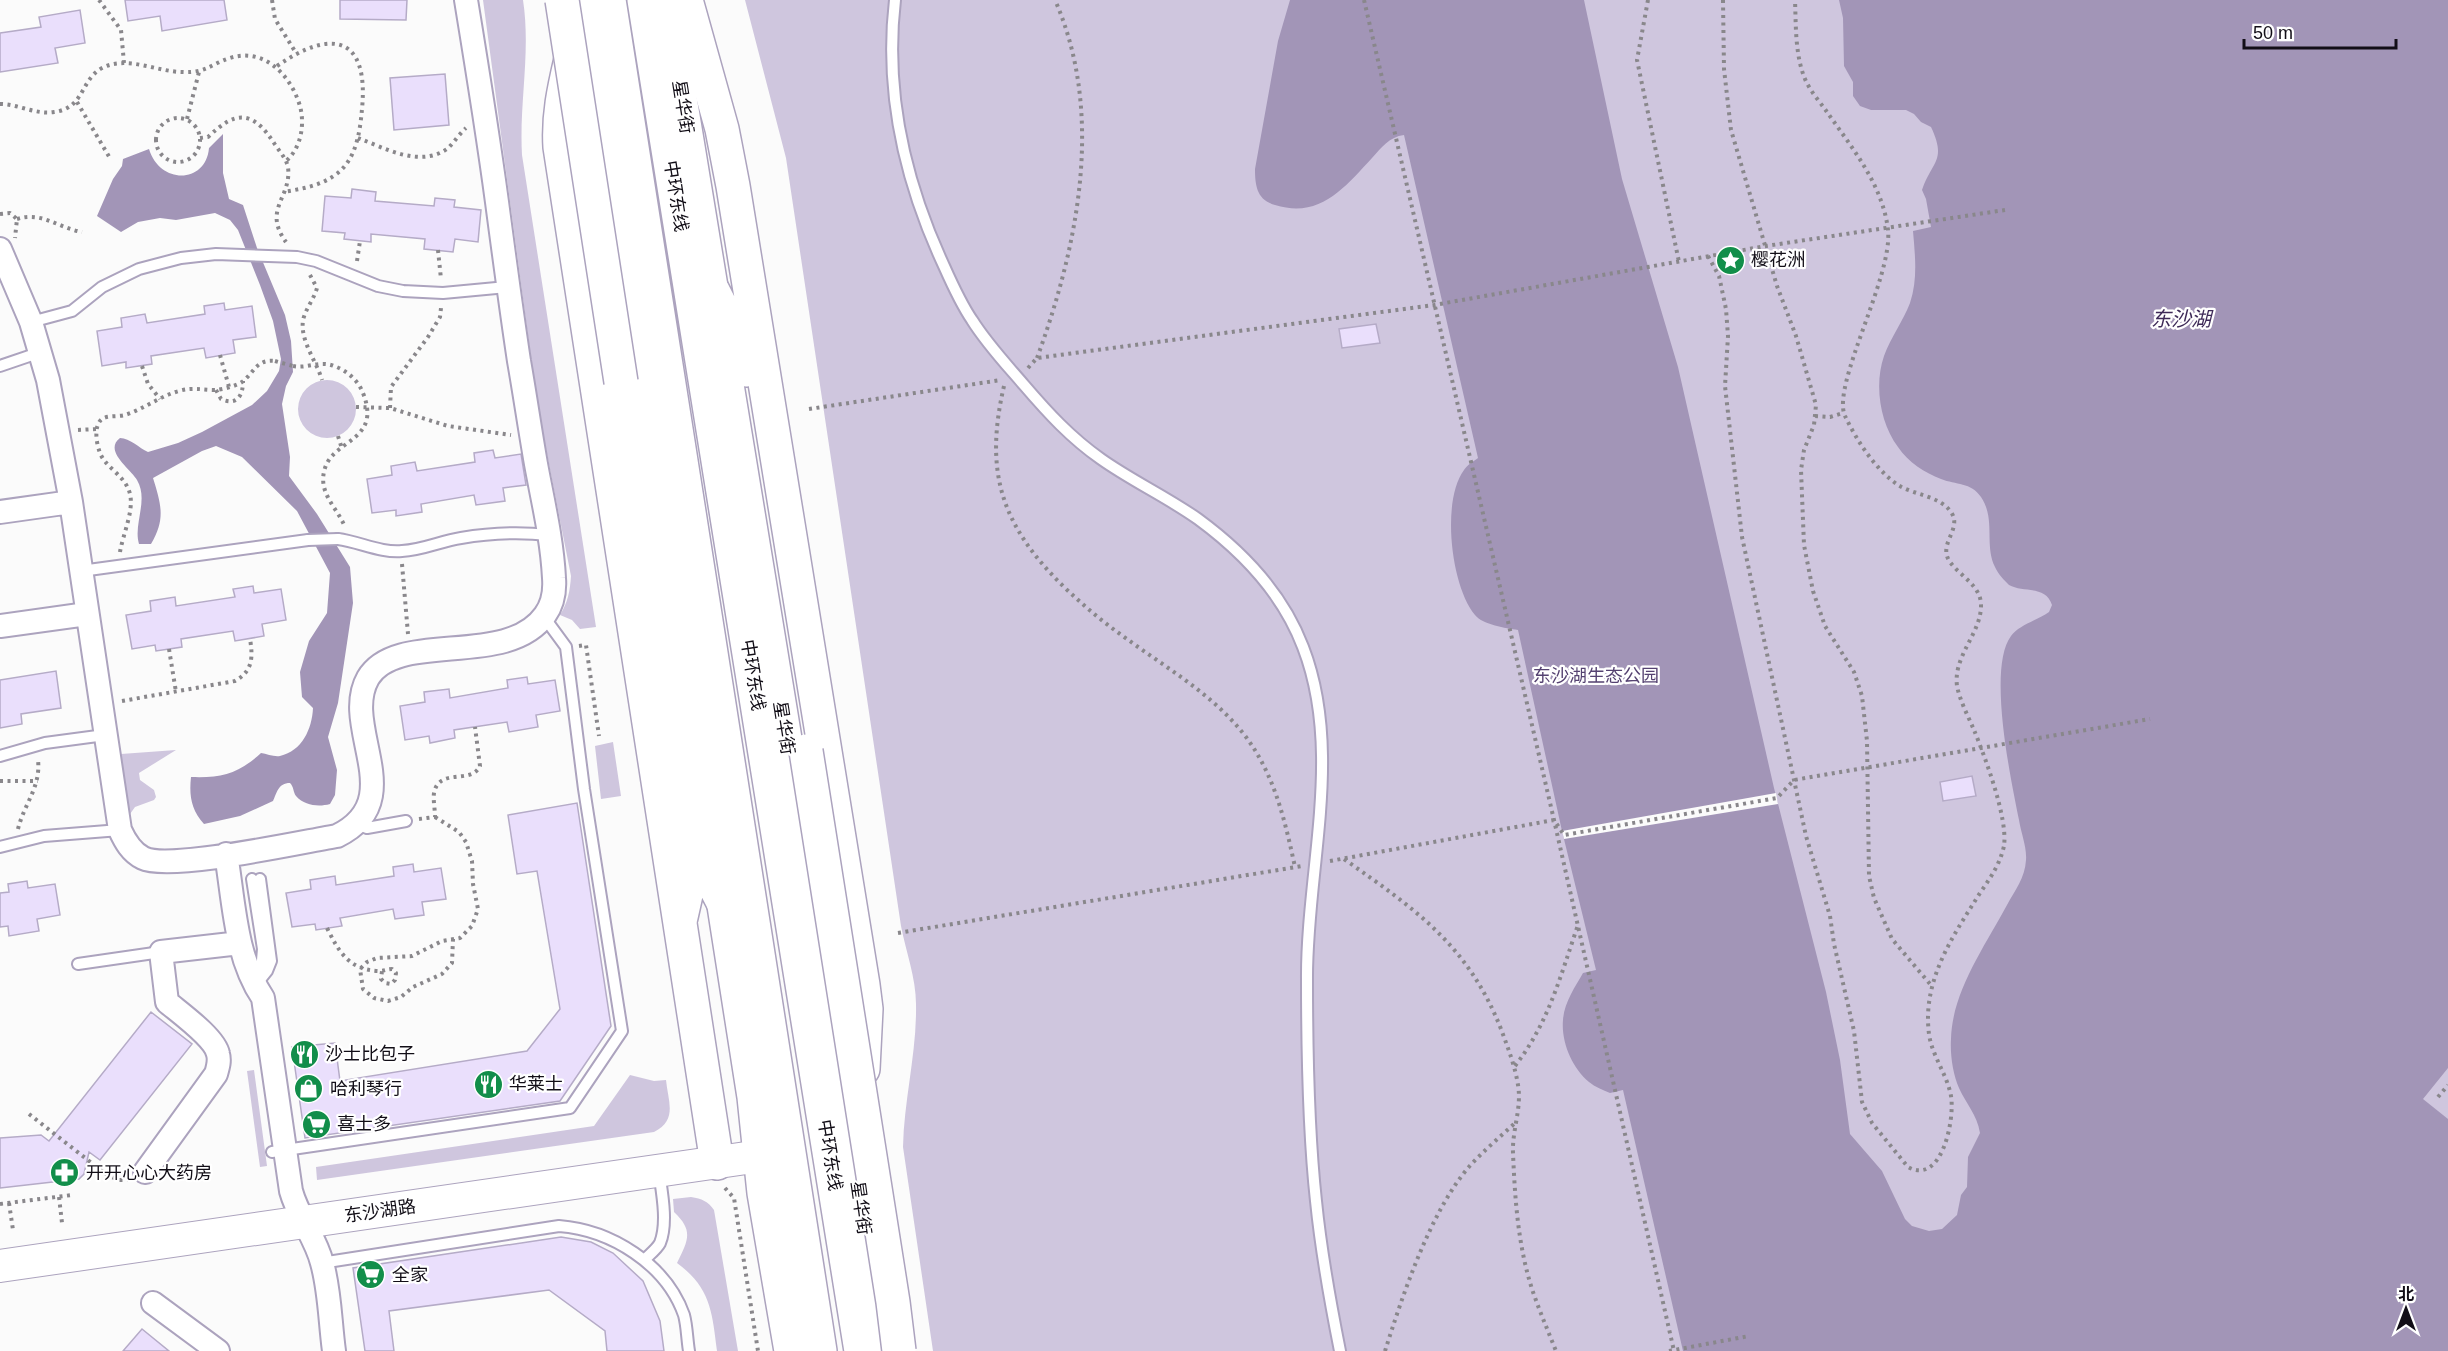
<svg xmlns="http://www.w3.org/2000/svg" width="2448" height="1351" viewBox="0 0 2448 1351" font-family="Arial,'Noto Sans SC',sans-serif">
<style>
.green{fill:#cfc6de}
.water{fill:#a295b7}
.pier{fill:#fbfbfb}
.building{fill:#eadffc;stroke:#b5abc7;stroke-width:1.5}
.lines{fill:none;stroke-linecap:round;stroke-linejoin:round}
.lane-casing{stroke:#aca3be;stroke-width:14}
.street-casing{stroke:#aca3be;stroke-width:26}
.secondary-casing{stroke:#aca3be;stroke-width:34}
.primary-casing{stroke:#aca3be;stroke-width:36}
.highway-casing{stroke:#aca3be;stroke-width:36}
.path{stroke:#89878b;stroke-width:4;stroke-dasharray:3 4.5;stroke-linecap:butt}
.lane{stroke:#fff;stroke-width:10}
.street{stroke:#fff;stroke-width:22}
.secondary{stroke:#fff;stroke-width:32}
.primary{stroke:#fff;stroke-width:33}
.highway{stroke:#fff;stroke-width:33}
.lane-bridge-casing{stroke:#aca3be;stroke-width:14;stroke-linecap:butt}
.highway-bridge-casing{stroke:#aca3be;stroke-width:36;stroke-linecap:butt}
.path-bridge{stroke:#89878b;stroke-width:4;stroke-dasharray:3 4.5;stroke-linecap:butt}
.lane-bridge{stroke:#fff;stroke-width:10}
.highway-bridge{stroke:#fff;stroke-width:33}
.labels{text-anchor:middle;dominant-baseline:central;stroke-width:4.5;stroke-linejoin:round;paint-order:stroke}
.street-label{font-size:18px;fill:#120e17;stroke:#fff}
.poi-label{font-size:18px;fill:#120e17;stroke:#fff;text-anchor:start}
.park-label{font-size:18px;fill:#554271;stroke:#fff}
.water-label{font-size:20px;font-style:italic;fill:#3e2a58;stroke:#fff}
</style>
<rect width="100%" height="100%" fill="#fbfbfb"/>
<path class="green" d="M483,0H523C531,52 519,103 522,155L596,627L580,629L572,620L560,615C568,602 570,591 571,576L537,403Z
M745,0H2448V1351H933L903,1147C904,1099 917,1052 916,1004C916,978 906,952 901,926L786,158Z
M298 409a29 29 0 1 1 58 0a29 29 0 1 1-58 0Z
M613,742L621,796L601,799L595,746Z
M176,750L139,773L140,780L154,790L156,797L154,800L135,807L130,814L121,754Z
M254,1070L267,1166L260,1167L247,1071Z
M630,1075L654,1081L666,1080C668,1101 678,1120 654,1132L317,1180L316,1167L594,1126Z
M691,1197C702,1199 708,1201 714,1210L738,1351H717C712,1312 711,1288 677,1263C688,1240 694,1231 674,1212L673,1199Z"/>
<path class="water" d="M1290,0H1584L1622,179L1678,367L1774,788L1826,992L1840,1060L1850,1134L1882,1171L1905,1219L1912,1226L1929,1231L1942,1229L1957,1215L1961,1195L1967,1187L1968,1157L1980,1133C1977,1114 1966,1104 1959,1088C1953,1074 1950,1055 1951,1039C1952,992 1985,946 2007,905C2015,890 2025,878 2026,860C2027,847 2021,833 2019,820C2011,780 1987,668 2011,636C2019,625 2038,620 2049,612L2052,605C2046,585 2023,593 2009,585C2004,580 1998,574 1995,567C1984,545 1996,519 1981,497C1971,482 1956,485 1941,479C1925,473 1908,462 1898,447C1880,423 1874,385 1884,356C1891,337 1903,321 1910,303C1918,279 1915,255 1913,231L1931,227L1926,199L1922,190C1932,161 1947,161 1931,127L1921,122L1914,114L1906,110H1871L1860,106L1853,96V82L1844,66L1843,18L1839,0H2448V1068L2423,1099L2448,1119V1351H1683L1623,1090L1610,1093C1603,1090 1595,1087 1589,1082C1572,1068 1561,1042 1563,1020C1564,1003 1575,987 1583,973L1596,970L1562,831L1518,630C1506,628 1483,625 1475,615C1451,586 1441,501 1464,470C1467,465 1474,461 1478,458L1404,135C1389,137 1382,147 1372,158C1344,188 1320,219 1275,205C1257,200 1255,186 1255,169L1278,41Z
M223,134V173L229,199L243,205L257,248L285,315L291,341L293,372L286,386L282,404L290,457L289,476L317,514L350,567L353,603L338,703L328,737L337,770L335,795L330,804C319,807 305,806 296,796C293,792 294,787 290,783C278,783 277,793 273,801L240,816L204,824C191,810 189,795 191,777C222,778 238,774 261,753C267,754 274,757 280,756C302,751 312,729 313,708L302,697L300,672L309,641L327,613L330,573L297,511L242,457L216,446L202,451L153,478C161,504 166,519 151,544H139C133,524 149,500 137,480C131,469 103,451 120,438C130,438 139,448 148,452L178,443L202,432L252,405L267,391L279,371L281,359L273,321L260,285L238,230L230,220L215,213L176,220L160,218L138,222L121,232L97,216L113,179L122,166L123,159L149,149C160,185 206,184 209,148Z"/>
<path class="pier" d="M1776,793L1778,804L1564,839L1562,831Z"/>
<path class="building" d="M125,0H224L227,20L162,31L160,16L128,21Z
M340,0H407L406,20L340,19Z
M80,10L85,43L55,48L58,63L0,72V33L41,27L39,17Z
M445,74L449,125L394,130L390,78Z
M352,189L376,192L375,201L434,206L435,198L455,200L454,207L481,210L478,242L455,239L453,252L424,249L425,239L371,234V242L344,239L345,233L322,231L325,196L351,198Z
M224,303L225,310L252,306L256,337L233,340L235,353L206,358L204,348L151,356L152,364L126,368V362L102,366L97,331L122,327L121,318L145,314L147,323L205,314L204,306Z
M1376,324L1380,343L1342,348L1339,329Z
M493,450L495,458L521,454L526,485L503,488L505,501L476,505L474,495L421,504L422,512L396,516V510L372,513L367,479L392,475L391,466L415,462L417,471L475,462L474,453Z
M253,586L254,593L281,589L286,620L262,624L264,636L235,641L233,631L181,639L182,647L156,651L155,645L132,649L126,615L151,611L150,601L175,597L176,606L235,597L233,589Z
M56,671L61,708L21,714L22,724L0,728V680Z
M527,677L528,684L555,680L560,711L536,715L538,727L509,732L507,722L454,730L455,738L430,743L429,736L405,740L400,706L425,702L424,692L449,689L450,698L508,688L507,680Z
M1972,776L1976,796L1943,801L1940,782Z
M577,803L611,1026L560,1101L305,1138L292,1047L335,1043L340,1081L527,1051L560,1009L537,871L517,874L508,815Z
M413,864L414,872L441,868L446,899L422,902L424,915L395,919L393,909L340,918L342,926L316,930L315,924L292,927L286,893L311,889L310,880L335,876L336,885L394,876L393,867Z
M27,881L28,888L55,884L60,915L37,919L39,931L9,936L8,926L0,927V893L9,892L8,884Z
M151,1012L192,1044L100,1160L89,1152L84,1174L79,1179L0,1188V1138L41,1135L49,1141Z
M561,1237L591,1242L613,1253L643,1281L660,1321L664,1351H607L605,1331L549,1290L389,1311L394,1351H365L353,1268Z
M142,1329L169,1351H123Z"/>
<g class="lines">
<defs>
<path id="lane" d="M895,0C884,93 905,182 944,266C952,284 961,304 972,320C987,344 1006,364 1024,385C1048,413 1071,438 1101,459C1132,481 1167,497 1198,519C1243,552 1283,594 1303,647C1344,753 1306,871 1307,980C1307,1053 1308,1128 1316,1201C1321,1251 1330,1301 1340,1351
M31,322L72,311L102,287L139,269L181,258L216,254L297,257L316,261L378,286L403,291L443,293L507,287
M0,366L41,352
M338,539C360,542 381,553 402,551C423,550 441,541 461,538C490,533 521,532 549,535
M81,571L308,540
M0,756L45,743L105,735
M357,824L367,828L406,821
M0,847L44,836L120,830
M252,879L263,949L261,972
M78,964L161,952
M255,986L267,971L271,961L260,879
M272,1152L570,1108L622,1031L584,789L566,647L544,617
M644,1260C649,1255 657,1249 660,1243C668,1223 662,1193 659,1172
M321,1263L559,1226C611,1230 666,1264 684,1315C687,1326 687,1339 689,1351"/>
<path id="street" d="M0,249L31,322L48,380L71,502L120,830C125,841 131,852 143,858C169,871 301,842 337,836C411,800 340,727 368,678C397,629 507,669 545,615C553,604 555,591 554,578C552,539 543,502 536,464C530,430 525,395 519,361C511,308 504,255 497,202C488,135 477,67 466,0
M0,512L71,502
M0,626L87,614
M226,854C234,902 235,957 263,998L291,1191C298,1217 316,1238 322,1263C330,1291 330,1322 334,1351
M145,1172L216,1074C218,1067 220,1061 218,1054C215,1038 180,1013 167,1002L161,952L240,943
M153,1303L218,1351"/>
<path id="secondary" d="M0,1266L760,1156"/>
<path id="primary" d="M582,0L754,1097L764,1193L791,1351
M664,0L851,1142L882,1351
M571,59C564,89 558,116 560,147L717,1163"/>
<path id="highway" d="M609,0L820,1351
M644,0L861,1351
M686,0L722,129L733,186L863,985L866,1009L863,1069
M713,291L743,350L746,370
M621,382L696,850L725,906
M681,917L696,850"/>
</defs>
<use href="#lane" class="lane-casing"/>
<use href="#street" class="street-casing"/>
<use href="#secondary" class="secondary-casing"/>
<use href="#primary" class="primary-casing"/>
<use href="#highway" class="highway-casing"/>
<path class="path" d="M99,0L121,30L124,63
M272,0L275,19L296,53
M1364,0L1554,820L1674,1351
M1648,0L1637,60L1679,262
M1723,0L1724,69L1731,130L1777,286L1796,336L1816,405L1814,425L1804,450L1801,470L1804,545L1813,591L1825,626L1854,672L1862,696L1867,741L1869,876L1874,898L1892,939L1930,984
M277,66C332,28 369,36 362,109C360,132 356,161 335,175C320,186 301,189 283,192
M77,102L111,160
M0,104C18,104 36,115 54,112C85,108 80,80 102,68C127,55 157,72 183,72C206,73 211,64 230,58C265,47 291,76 300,106C305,125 301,148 286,161
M156 140a22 22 0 1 1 44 0a22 22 0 1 1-44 0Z
M187,119L199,72
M200,138L208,137C235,111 252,109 274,143C279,151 286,158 288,167C292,198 262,209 286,242
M358,138C385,148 419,168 447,149C454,143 459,134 466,128
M0,214L10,213L17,219L15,238
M17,219C42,211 58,228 82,232
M438,250L441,279
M1708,256L1719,276L1726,309L1728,336L1725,386L1742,537L1806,836L1830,916L1834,944L1854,1031L1862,1102L1872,1123L1908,1167C1942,1186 1955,1119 1951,1096C1947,1074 1932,1056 1929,1034C1922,980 1953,936 1980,893C1991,877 2000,864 2004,846C2008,818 1985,757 1974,730C1968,716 1960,701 1957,686C1953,655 1982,633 1981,604C1980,585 1960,576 1950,562C1937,544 1963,529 1951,512C1940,496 1914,495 1898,485C1875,469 1857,441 1845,416C1831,385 1893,277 1888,230C1883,185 1852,148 1827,112C1820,102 1810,91 1805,79C1795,55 1796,26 1795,0
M357,261L360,241
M310,275L317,288C314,299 306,308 303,320C300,341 316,360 322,380
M220,355L229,387
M1037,358C1078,246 1105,114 1055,0
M142,366L148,384L160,399
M293,366C307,369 320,360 334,366C346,370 358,380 363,393C382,441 334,439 325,468C317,493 337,507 345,527
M1028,368L1037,358L1434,305L1766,246L2005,210
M1004,386C984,472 1001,525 1064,587C1084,606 1104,623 1127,639C1168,669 1215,696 1246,737C1275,776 1285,821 1295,867
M216,390L221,399C237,406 243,396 243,381
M356,407L390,408L448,426L511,435
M390,408L391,387L428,337L440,317L441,308
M809,409L1001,380
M1815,416L1830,417L1843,413
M78,430L97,429
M338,436L342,449
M120,552C123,534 134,511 130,494C125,474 104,468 99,450C96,441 94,425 102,419C108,415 118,417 125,415C144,409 160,396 179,391C192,387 203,390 216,390C224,389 236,386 242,382C255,372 256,359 275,361
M402,564L408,634
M579,646L586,645L599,736
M169,649L176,692
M122,701L235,681C253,671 253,657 250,639
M0,781H38
M435,817L459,832L466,842L472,861L473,884L478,909L472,926L460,938L442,941L412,956L377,958L367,962L360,969L363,989L374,998L388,1001L401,997L413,987L442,974L452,963L453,939
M419,819L435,817C435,809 433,800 434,793C439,767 471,785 480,766L475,727
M18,829C24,804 41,787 38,760
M1344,859C1415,909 1468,945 1501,1029C1508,1048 1515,1066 1518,1085C1522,1108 1512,1130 1513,1153C1515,1200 1518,1247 1533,1292C1540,1312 1548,1331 1556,1351
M1330,861L1554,820L1564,835L1777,798L1794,780L2150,719
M327,928C339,952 349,970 379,971C384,971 387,969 392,969L396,973L395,980L391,984L385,983L381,979L382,971
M898,933L1302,866
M1515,1066C1549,1022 1560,977 1578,925
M2438,1097L2448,1085
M29,1114L107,1175L119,1180H128
M725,1188L734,1198L758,1351
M59,1197L62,1223
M9,1203L13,1230
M0,1204L72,1195
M1385,1351C1403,1294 1430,1213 1468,1168C1482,1152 1499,1138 1515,1123
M1669,1351L1749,1336"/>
<use href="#lane" class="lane"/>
<use href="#street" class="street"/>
<use href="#secondary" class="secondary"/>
<use href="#primary" class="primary"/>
<use href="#highway" class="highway"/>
<defs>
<path id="lane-bridge" d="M308,540L338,539"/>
<path id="highway-bridge" d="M562,0L621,382
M806,751L893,1302L899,1351"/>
</defs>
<use href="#lane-bridge" class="lane-bridge-casing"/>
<use href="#highway-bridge" class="highway-bridge-casing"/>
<path class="path-bridge" d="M275,361L293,366"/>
<use href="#lane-bridge" class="lane-bridge"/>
<use href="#highway-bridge" class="highway-bridge"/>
</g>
<defs>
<symbol id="sight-disc" viewBox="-11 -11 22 22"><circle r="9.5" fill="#128e4a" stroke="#fff"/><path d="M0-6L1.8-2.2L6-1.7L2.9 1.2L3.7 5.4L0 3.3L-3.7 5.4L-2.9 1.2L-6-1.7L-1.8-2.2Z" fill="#fff"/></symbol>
<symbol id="restaurant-disc" viewBox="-11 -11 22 22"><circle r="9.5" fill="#128e4a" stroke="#fff"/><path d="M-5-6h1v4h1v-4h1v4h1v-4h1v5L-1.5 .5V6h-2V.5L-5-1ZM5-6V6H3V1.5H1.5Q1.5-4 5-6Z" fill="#fff"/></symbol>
<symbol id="shop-disc" viewBox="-11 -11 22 22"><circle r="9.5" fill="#128e4a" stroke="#fff"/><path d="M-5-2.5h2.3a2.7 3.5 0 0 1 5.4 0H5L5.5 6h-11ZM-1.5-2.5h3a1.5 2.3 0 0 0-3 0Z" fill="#fff"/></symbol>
<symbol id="supermarket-disc" viewBox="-11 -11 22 22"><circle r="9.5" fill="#128e4a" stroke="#fff"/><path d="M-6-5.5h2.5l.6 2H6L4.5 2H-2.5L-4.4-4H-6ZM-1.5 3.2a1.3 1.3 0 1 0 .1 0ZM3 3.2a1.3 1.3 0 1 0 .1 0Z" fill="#fff"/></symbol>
<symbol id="pharmacy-disc" viewBox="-11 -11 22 22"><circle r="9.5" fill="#128e4a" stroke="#fff"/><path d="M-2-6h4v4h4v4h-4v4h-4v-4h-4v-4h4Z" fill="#fff"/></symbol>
</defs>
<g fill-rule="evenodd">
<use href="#sight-disc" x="1714" y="244" width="33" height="33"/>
<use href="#restaurant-disc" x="288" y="1038" width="33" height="33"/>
<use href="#restaurant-disc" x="472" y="1068" width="33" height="33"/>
<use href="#shop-disc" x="292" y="1072" width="33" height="33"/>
<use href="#supermarket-disc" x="300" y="1108" width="33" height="33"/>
<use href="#pharmacy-disc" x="48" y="1156" width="33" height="33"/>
<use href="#supermarket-disc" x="354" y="1258" width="33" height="33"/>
</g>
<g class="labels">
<g class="street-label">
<text transform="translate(683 107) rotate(81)">星华街</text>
<text transform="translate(676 196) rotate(81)">中环东线</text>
<text transform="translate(753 675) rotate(81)">中环东线</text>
<text transform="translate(784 728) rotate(81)">星华街</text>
<text transform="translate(830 1155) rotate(81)">中环东线</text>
<text transform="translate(861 1208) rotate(82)">星华街</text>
<text transform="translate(380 1211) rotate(-8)">东沙湖路</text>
</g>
<g class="poi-label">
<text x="1751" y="260">樱花洲</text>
<text x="325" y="1054">沙士比包子</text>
<text x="509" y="1084">华莱士</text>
<text x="330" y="1089">哈利琴行</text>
<text x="337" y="1124">喜士多</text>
<text x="86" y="1173">开开心心大药房</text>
<text x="392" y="1275">全家</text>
</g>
<g class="park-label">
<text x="1596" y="676">东沙湖生态公园</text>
</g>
<g class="water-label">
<text x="2181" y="319">东沙湖</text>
</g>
</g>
<g transform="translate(2406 1309)" stroke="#ffffff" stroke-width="4.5" paint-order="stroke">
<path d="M0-4.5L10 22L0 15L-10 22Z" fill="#120e17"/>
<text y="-9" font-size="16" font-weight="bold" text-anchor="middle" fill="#120e17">北</text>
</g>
<path d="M2244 39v9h152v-9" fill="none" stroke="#120e17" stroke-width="3"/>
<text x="2253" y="39" font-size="18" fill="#120e17" stroke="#ffffff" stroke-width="4.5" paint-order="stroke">50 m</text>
</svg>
